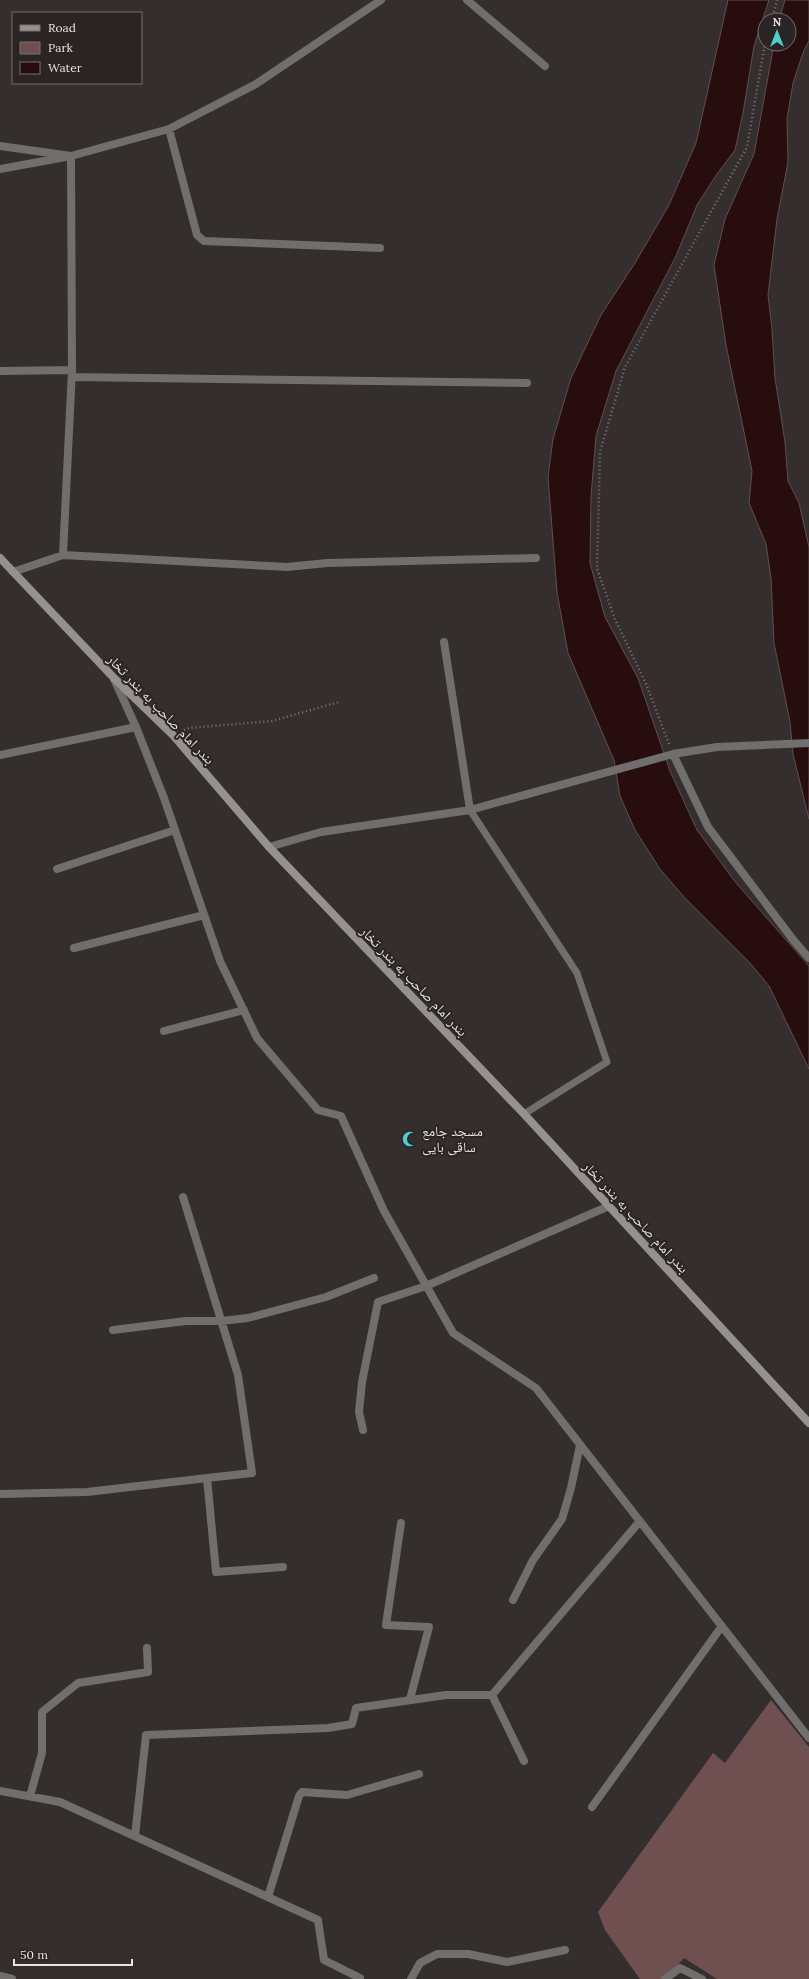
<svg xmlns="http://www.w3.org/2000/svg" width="809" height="1979" viewBox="0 0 809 1979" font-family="Lora,'Noto Naskh Arabic',serif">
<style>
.green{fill:#6f4f50}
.water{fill:#280d0f;stroke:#624e4f}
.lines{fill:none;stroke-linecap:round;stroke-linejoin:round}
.path{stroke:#7d7878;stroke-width:2.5;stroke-dasharray:1 3;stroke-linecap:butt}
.service{stroke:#716e6e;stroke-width:7}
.minor{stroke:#716e6e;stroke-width:8}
.secondary{stroke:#969191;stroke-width:8}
.labels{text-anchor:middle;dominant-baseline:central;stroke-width:4;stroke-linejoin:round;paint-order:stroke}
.street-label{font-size:14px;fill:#e8e4e4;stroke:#2a2424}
.poi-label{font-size:14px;fill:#e8e4e4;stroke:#2a2424;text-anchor:start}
</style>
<rect width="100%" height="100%" fill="#342e2e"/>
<path class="green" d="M771,1700L809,1747V1979H717L684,1958L665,1979H640L605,1930L598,1912L713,1753L725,1763Z"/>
<path class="water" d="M728,0H769L754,46L743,113L735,150L717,174L697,205L676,256L616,371L596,436L591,496L590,563L605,617L638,678L670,771L697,830L736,883L809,966V1069L769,986L750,963L684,897L660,869L635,830L620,796L614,760L568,653L557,592L548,477L553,439L571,378L601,315L635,263L669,205L696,143Z
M785,0H809V41L804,50L793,83L787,119L788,162L777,219L768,295L772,329L775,378L785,442L788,481L799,503L809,547V819L793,754L790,722L774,643L771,578L766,544L749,503L752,471L726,345L714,265L725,219L754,154L774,44H789V20H779Z"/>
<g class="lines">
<path class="path" d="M772,20L777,0
M184,730L189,728L272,721L339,702
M669,744L646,684L615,619L597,569L600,452L625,367L747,147L765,43"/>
<path class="service" d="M470,810L577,973L607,1062L524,1114"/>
<path class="minor" d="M467,0L545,66
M169,129L197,235L204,241L380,248
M0,146L71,156L72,370L63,555
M0,169L71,156L169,129L256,84L381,0
M0,371L72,370
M72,377L527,383
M13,572L63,555L287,567L327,563L536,558
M444,642L470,810
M114,679L136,727L164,798L220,961L257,1038L318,1110L341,1116L384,1211L453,1333L536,1388L809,1738
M673,754L708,827L794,941L809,958
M0,755L136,727
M269,847L321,832L470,810L673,754L717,747L809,743
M57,869L175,830
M74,948L204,915
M164,1031L244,1010
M183,1197L238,1375L252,1473L207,1478
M113,1330L186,1321H221L248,1318L326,1297L374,1278
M363,1430L359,1412L362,1382L378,1302L426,1286L609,1206
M0,1494L87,1492L207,1478L216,1572L283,1567
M401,1523L386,1625L429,1627L410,1699
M513,1600L533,1560L562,1519L571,1488L580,1445
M492,1695L524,1761
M0,1791L60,1802L318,1920L324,1960L360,1978
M30,1796L42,1753V1712L78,1683L148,1672L147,1648
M592,1807L722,1626
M135,1836L146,1735L328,1728L352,1724L356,1708L446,1695H492L640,1521
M268,1897L299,1796L302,1792L347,1795L419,1774
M0,1976L12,1979
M411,1979L420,1963L437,1954H468L507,1962L565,1950
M665,1979L680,1968L702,1979"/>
<path class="secondary" d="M0,558L114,678L172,734L269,847L524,1114L809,1423"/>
</g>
<defs>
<symbol id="mosque-bare" viewBox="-9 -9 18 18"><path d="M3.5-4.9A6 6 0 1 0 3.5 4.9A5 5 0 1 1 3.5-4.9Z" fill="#52cdce" stroke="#2a2424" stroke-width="2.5" paint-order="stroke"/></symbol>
</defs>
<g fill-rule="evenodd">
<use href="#mosque-bare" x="399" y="1128" width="22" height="22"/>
</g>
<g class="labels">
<g class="street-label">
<text transform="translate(161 709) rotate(46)">بندر امام صاحب به بندر تخار</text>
<text transform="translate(414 981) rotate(46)">بندر امام صاحب به بندر تخار</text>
<text transform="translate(636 1217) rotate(47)">بندر امام صاحب به بندر تخار</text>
</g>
<g class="poi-label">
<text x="422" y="1131">مسجد جامع<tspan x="422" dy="16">ساقی بایی</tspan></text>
</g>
</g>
<rect x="12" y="12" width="130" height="72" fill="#2a2424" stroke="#767171"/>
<rect x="20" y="25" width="20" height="6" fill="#969191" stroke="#767171"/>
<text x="48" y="32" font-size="12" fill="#e8e4e4">Road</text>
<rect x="20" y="42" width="20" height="12" fill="#6f4f50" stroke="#767171"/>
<text x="48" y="52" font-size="12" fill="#e8e4e4">Park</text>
<rect x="20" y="62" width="20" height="12" fill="#280d0f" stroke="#767171"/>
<text x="48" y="72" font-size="12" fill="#e8e4e4">Water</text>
<g transform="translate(777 32)"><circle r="19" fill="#2a2424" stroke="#767171"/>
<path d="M0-3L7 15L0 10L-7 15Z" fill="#52cdce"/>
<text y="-6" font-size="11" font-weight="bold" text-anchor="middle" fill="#e8e4e4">N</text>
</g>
<path d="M14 1959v6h118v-6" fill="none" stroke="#e8e4e4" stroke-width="2"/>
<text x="20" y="1959" font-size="12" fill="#e8e4e4" stroke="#2a2424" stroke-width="3" paint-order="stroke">50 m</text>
</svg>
